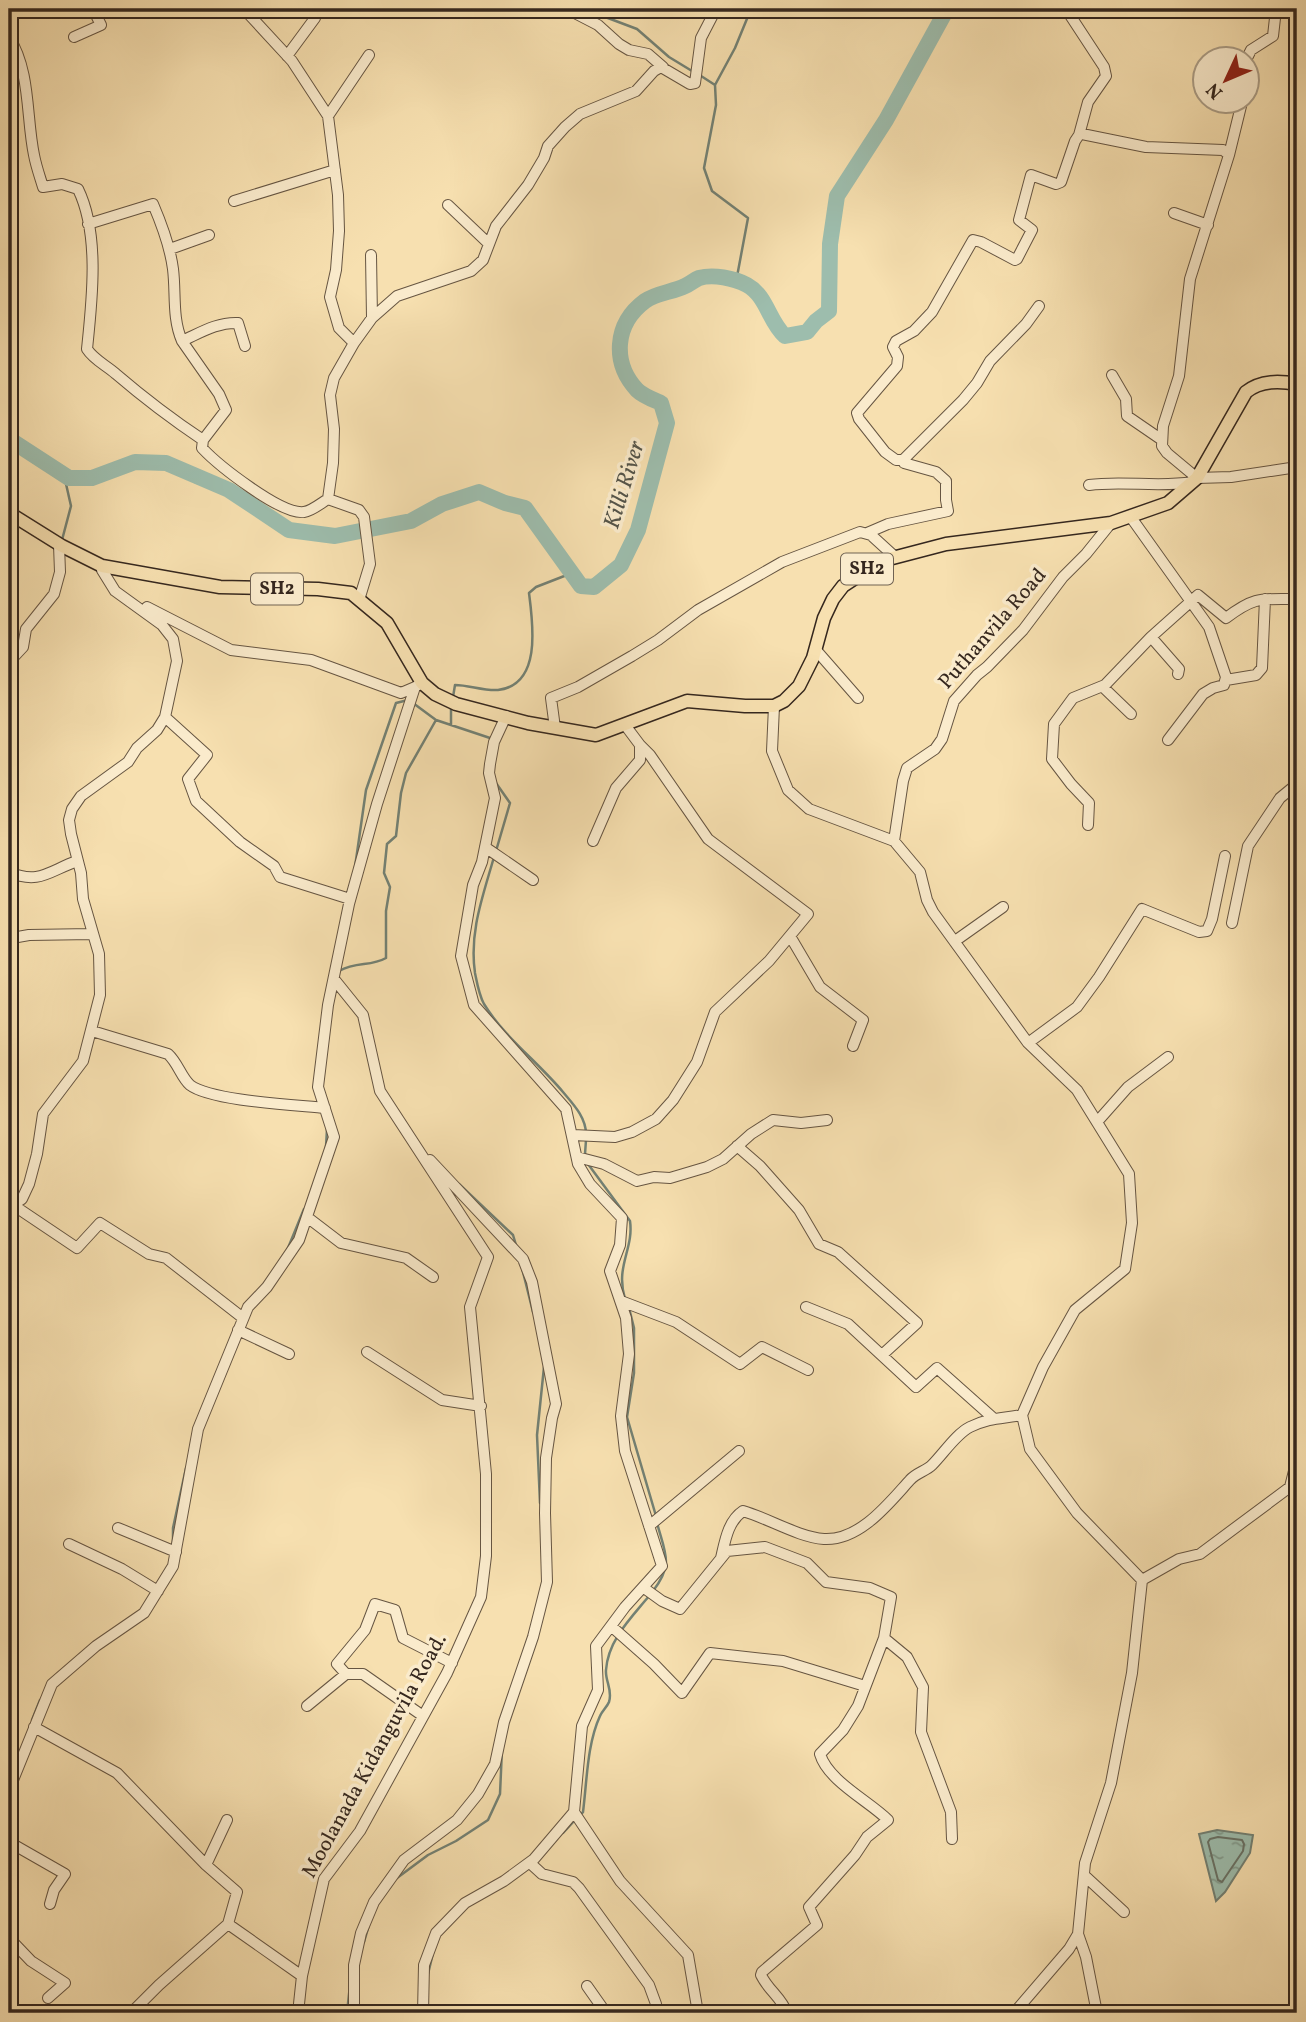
<svg xmlns="http://www.w3.org/2000/svg" width="1306" height="2022" viewBox="0 0 1306 2022" font-family="Vollkorn,serif">
<style>
.water{fill:url(#water-ripples);stroke:#738174;stroke-width:2}
.lines{fill:none;stroke-linecap:round;stroke-linejoin:round}
.shore{stroke:#697266;stroke-width:2}
.stream{stroke:#738174;stroke-width:2.5}
.river{stroke:#9dbdad;stroke-width:16}
.minor-casing{stroke:#665542;stroke-width:12}
.major-casing{stroke:#35271e;stroke-width:15}
.minor{stroke:#faebcc;stroke-width:10}
.major{stroke:#f7e0b0;stroke-width:12}
.labels{text-anchor:middle;dominant-baseline:central;stroke-width:7;stroke-linejoin:round;paint-order:stroke}
.shield{fill:#faebcc;stroke:#706252;stroke-width:2}
.shield-label{font-size:19px;font-weight:bold;fill:#35271e}
.street-label{font-size:21px;fill:#35271e;stroke:#faebcc}
.water-label{font-size:23px;font-style:italic;fill:#545449;stroke:#faebcc}
</style>
<defs>
<pattern id="water-ripples" width="26" height="14" patternUnits="userSpaceOnUse" patternTransform="scale(1.75)"><rect width="26" height="14" fill="#9dbdad"/><path d="M2 4q2-2 4 0t4 0M15 11q2-2 4 0t4 0" fill="none" stroke="#819a8c"/></pattern>
</defs>
<rect width="100%" height="100%" fill="#f7e0b0"/>
<filter id="stains"><feTurbulence type="fractalNoise" baseFrequency=".00286" numOctaves="4"/><feColorMatrix values="0 0 0 0 .2 0 0 0 0 .09 0 0 0 0 .02 0 0 0 .5 -.17"/></filter>
<radialGradient id="worn" r=".72"><stop offset=".6" stop-color="#630" stop-opacity="0"/><stop offset="1" stop-color="#630" stop-opacity=".3"/></radialGradient>
<path class="water" d="M1217,1830L1253,1835L1250,1853L1225,1892L1216,1901L1199,1834Z"/>
<g class="lines">
<path class="shore" d="M1218,1837L1242,1840L1244,1844L1243,1851L1222,1882L1218,1880L1208,1842L1210,1839Z"/>
<path class="stream" d="M584,9L637,29L669,57L692,71
M698,74L715,85
M736,282L748,218L712,191L704,168L716,105L715,85L735,48L751,9
M62,540L71,506L64,475
M453,697L455,685C469,685 483,691 498,690C542,685 533,624 529,593L536,587L572,573
M413,703L436,720
M451,725V707
M496,783L510,803L496,851
M494,857C483,896 469,932 475,973C477,983 479,995 484,1004C504,1037 538,1062 563,1092C573,1104 586,1117 586,1134
M355,867L366,790L396,703L408,700
M339,971C357,961 370,967 386,958V911L390,887L384,873L387,844L396,836L401,793L406,773L436,720L493,739
M326,1147L327,1129
M585,1154L586,1140
M588,1164L630,1221C634,1249 615,1266 625,1299
M459,1184L513,1235L516,1245
M288,1248L304,1209
M522,1268L533,1312
M629,1308L634,1328V1373L627,1417L656,1516
M540,1503L537,1435L544,1367
M173,1544V1528L186,1468
M653,1591C674,1564 665,1553 657,1523
M32,1720L40,1700
M580,1815L583,1812C587,1781 587,1744 600,1716C602,1711 607,1707 609,1702C613,1690 605,1681 606,1670C608,1640 631,1618 649,1596
M563,1833L575,1820
M397,1878L428,1855L456,1841L488,1820L500,1794L502,1749
M364,1942L369,1925
M428,1974L433,1953
M347,2013L350,1985"/>
<path class="river" d="M9,439L69,478H92L135,462L166,463L229,490L289,530L335,536L411,521L442,504L479,492L505,503L525,508L581,586L594,587L621,565L638,530L667,423L661,403C654,400 643,396 637,390C612,363 614,324 645,301C656,293 673,292 685,286C690,284 694,280 699,278C713,274 734,278 747,285C767,296 769,322 785,336L807,332L816,321L829,311L830,244L837,196L886,120L947,9"/>
<defs>
<path id="minor" d="M244,9L292,61L328,116L338,195L339,231L336,270L330,297L339,328L354,343
M567,9L598,25L619,44L629,50L648,54L663,67
M1066,9L1104,67L1106,76L1088,102L1079,135
M9,37C31,72 26,117 34,155C36,166 40,177 43,187L62,184L78,189C100,234 92,301 87,349C94,360 106,365 116,374C144,398 173,420 203,440
M74,37L101,25L93,9
M287,56L315,18
M1246,60L1251,50L1273,36L1276,9
M328,116L369,55
M1229,155L1242,102
M234,201L335,170
M448,205L489,244
M1174,213L1208,225
M88,224L153,204C162,225 170,246 173,269C176,293 172,318 182,341
M170,249L209,235
M371,255L372,318
M245,346L238,323C217,322 200,333 182,341L219,394L226,410L203,440L202,448C218,465 281,515 304,512C312,511 321,503 328,499
M1112,375L1126,399L1127,416L1162,440
M903,460H896L885,452L859,419L857,413L897,366L898,357L893,347L896,341L914,331L932,312L973,240L981,242L1015,260L1017,259L1032,230L1019,220L1031,175L1056,184L1061,182L1075,141L1079,135L1082,134L1146,147L1223,150L1229,155L1190,279L1179,376L1163,426L1162,446L1167,453L1197,478L1231,477L1297,467
M1089,485C1123,480 1158,488 1192,482
M1130,516L1209,627L1226,677L1224,685L1213,688L1203,694L1168,740
M867,533L888,524L948,511L946,500V481L936,472L904,463L903,460L963,400L977,383L990,361L1026,324L1039,306
M359,600L370,564L364,517L359,510L328,499L333,463L334,429L330,395L334,378L354,343L372,318L397,296L471,271L483,260L496,226L528,185L544,158L548,146L565,127L580,114L636,91L654,71L661,67L690,84L695,83L701,38L716,9
M147,607L231,650L311,660L401,693L415,687
M1151,637L1179,669L1178,674
M816,650L858,698
M9,662L23,647L26,629L54,594L60,572L59,545
M1226,680L1256,675L1262,668L1265,599
M774,706L772,751L788,790L809,809L894,841L920,872L927,900L933,912L1028,1043L1077,1090L1129,1174L1132,1223L1125,1269L1075,1310L1043,1367L1022,1415L1030,1449L1077,1513L1142,1580L1132,1673L1111,1783L1085,1863L1078,1934L1069,1949L1014,2013
M1131,714L1105,689V685L1151,637L1198,595L1226,618C1255,596 1261,599 1297,599
M506,716L494,742L490,764L489,773L495,798L482,862L473,885L461,956L474,1005L566,1109L578,1164L590,1184L622,1218L620,1245L610,1271L626,1318L629,1354L621,1416L625,1451L662,1566L625,1607L596,1646L598,1690L582,1726L574,1812L620,1881L688,1955L698,2013
M165,717L207,755L188,779L196,801L240,842L274,866L280,877L350,899
M555,728L551,698L578,687L632,656L658,640L698,610L782,562L860,532L871,535L894,556
M1088,825L1089,803L1071,784L1052,759L1054,724L1073,698L1105,685
M593,841L616,788L640,760V745L625,725
M894,841L903,781L907,768L935,749L942,739L954,701L977,675L987,667L1023,630L1063,577L1086,554L1111,523
M485,847L533,880
M9,872C39,885 49,871 77,861
M1232,923L1248,846L1280,798L1297,784
M9,932L12,938L29,935L92,934
M790,936L820,987L863,1020L853,1046
M955,941L1003,907
M92,1031L168,1054C178,1063 181,1077 190,1085C211,1101 296,1105 325,1108
M1028,1043L1077,1007L1099,977L1142,909L1199,932L1207,931L1212,919L1225,856
M1097,1122L1128,1087L1168,1057
M573,1135L615,1137L632,1132L656,1119L673,1100L697,1062L715,1012L769,961L808,914L708,839L650,755L640,745
M737,1146L760,1166L799,1210L819,1244L838,1252L917,1323L882,1355
M577,1157L604,1164L637,1181L654,1177L670,1178L707,1167L723,1159L751,1134L773,1120L801,1123L827,1120
M13,1205L77,1248L100,1223L149,1254L166,1258L243,1318
M9,1208L22,1199L29,1184L37,1154L43,1114L83,1061L100,995L99,954L83,899L81,873L71,834L69,820L72,809L81,796L128,762L137,748L157,730L165,717L177,661L173,639L162,625L115,591L102,570V566
M307,1217L341,1243L406,1258L433,1277
M621,1301L676,1322L740,1364L762,1347L808,1370
M806,1307L848,1324L916,1387L937,1368L992,1417
M238,1330L289,1354
M367,1352L442,1400L481,1406
M649,1526L739,1451
M118,1528L176,1552
M69,1544L122,1569L158,1591
M721,1558C725,1541 728,1521 743,1511C770,1519 798,1537 824,1539C860,1541 889,1503 910,1480C916,1473 926,1471 932,1465C944,1453 956,1434 970,1427C991,1417 1000,1419 1022,1415
M1142,1580L1179,1559L1200,1554L1290,1487L1297,1459
M644,1588L662,1601L680,1609L727,1551L765,1547L807,1563L826,1582L870,1588L891,1597L884,1638
M611,1626L654,1664L682,1693L710,1653L783,1661L865,1686
M346,1674L337,1664L365,1630L375,1604L395,1610L403,1638L452,1663
M307,1706L346,1674H363L423,1716
M34,1727L117,1773L206,1865L227,1820
M9,1790L52,1684L96,1646L144,1613L173,1566L198,1429L248,1307L267,1287L299,1240L334,1137L318,1087L328,1005L349,904L377,804L415,687L422,683
M9,1842L65,1874L54,1890L50,1904
M530,1863L542,1874L573,1882L579,1888L649,1985L656,2004L655,2013
M1086,1877L1124,1912
M228,1924L302,1976
M1078,1934L1086,1957L1097,2013
M9,1938L31,1961L65,1983L48,1998
M587,1986L606,2013
M131,2013L159,1985L228,1924L237,1892L206,1865
M298,2013L302,1976L324,1879L360,1831L447,1673L481,1597L486,1556V1474L470,1307L488,1257L380,1091L363,1015L334,979
M357,2013L354,2006V1965L361,1933L374,1902L404,1860L457,1820L478,1794L495,1764L504,1722L533,1637L547,1582L545,1513L546,1458L552,1418L556,1404L532,1282L523,1259L430,1160
M423,2013L424,1965L436,1933L465,1903L504,1881L534,1859L574,1812
M787,2013C782,1998 768,1990 761,1975L762,1972L817,1925L809,1907L855,1855L867,1837L888,1820C869,1801 828,1781 820,1754L843,1730L858,1706L884,1638L907,1657L923,1687L921,1732L951,1812L952,1839"/>
<path id="major" d="M9,513L62,546L102,566L220,587L318,589L351,593L387,623L422,683L435,694L456,704L528,723L596,735L687,701L745,706H774L784,701L799,686L813,658L824,618L833,599L843,586L881,561L946,544L1111,523L1168,503L1197,478L1246,392C1261,380 1280,381 1297,384"/>
</defs>
<use href="#minor" class="minor-casing"/>
<use href="#major" class="major-casing"/>
<use href="#minor" class="minor"/>
<use href="#major" class="major"/>
</g>
<g class="labels">
<g class="shield">
<rect x="841" y="553.5" width="52" height="31" rx="5"/>
<rect x="251" y="573.5" width="52" height="31" rx="5"/>
</g>
<g class="shield-label">
<text x="867" y="569">SH2</text>
<text x="277" y="589">SH2</text>
</g>
<g class="street-label">
<text transform="translate(993 629) rotate(-49)">Puthanvila Road</text>
<text transform="translate(375 1756) rotate(-61)">Moolanada Kidanguvila Road.</text>
</g>
<g class="water-label">
<text transform="translate(625 485) rotate(-73)">Killi River</text>
</g>
</g>
<rect width="1306" height="2022" fill="none" stroke="#f7e0b0" stroke-width="35"/>
<rect x="10" y="10" width="1285" height="2001" fill="none" stroke="#35271e" stroke-width="3.5"/>
<rect x="18" y="18" width="1271" height="1987" fill="none" stroke="#35271e" stroke-width="2"/>
<g transform="translate(1226 80) rotate(226)"><circle r="33" fill="#faebcc" stroke="#ab9d86" stroke-width="2"/>
<path d="M0-5L12 26L0 18L-12 26Z" fill="#8f2418"/>
<text y="-10" font-size="19" font-weight="bold" text-anchor="middle" fill="#35271e">N</text>
</g>
<rect width="100%" height="100%" filter="url(#stains)"/>
<rect width="100%" height="100%" fill="url(#worn)"/>
</svg>
